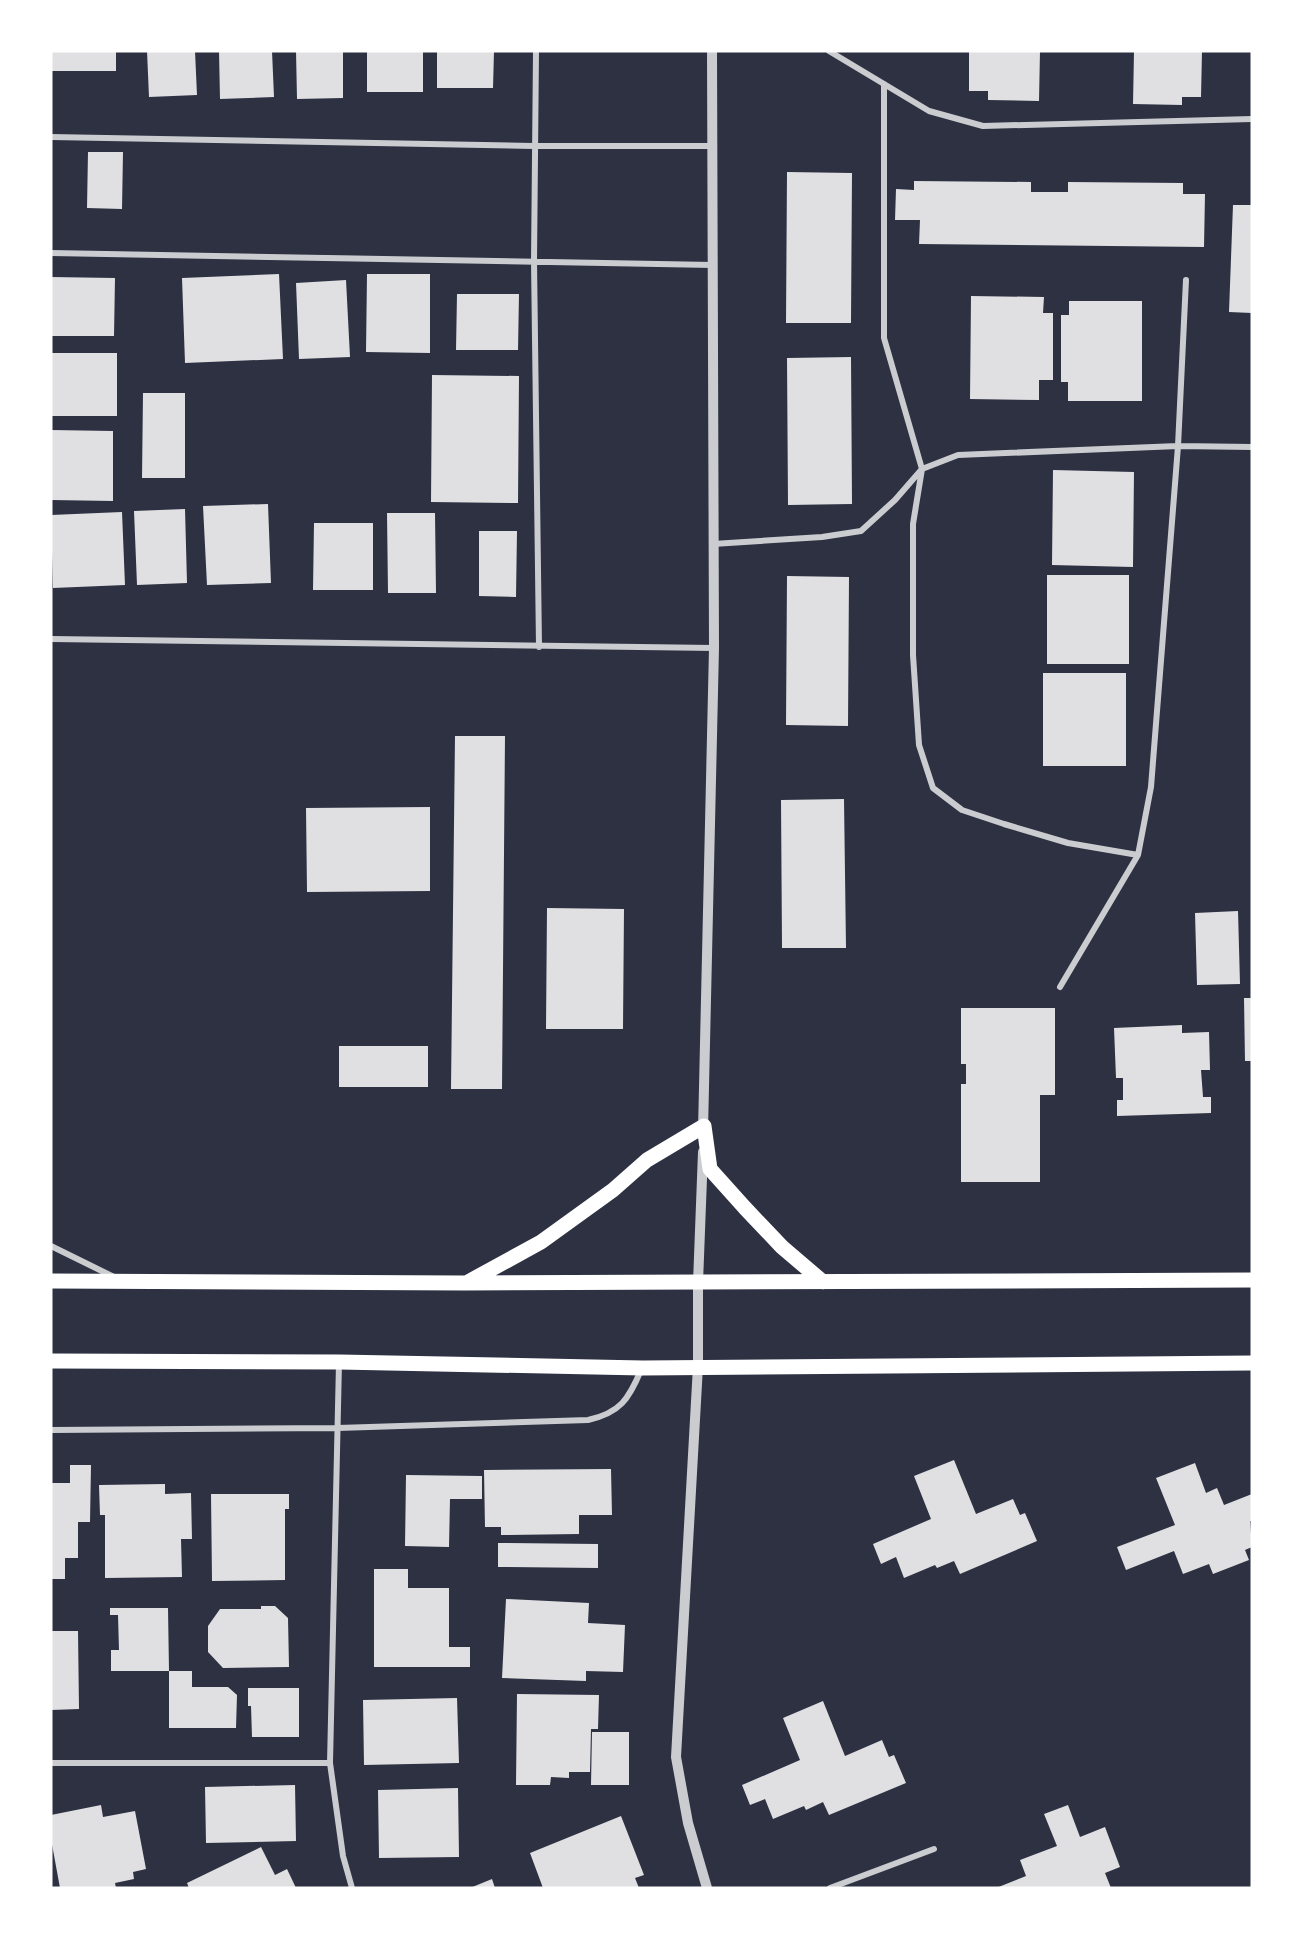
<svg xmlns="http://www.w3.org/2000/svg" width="1303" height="1939" viewBox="0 0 1303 1939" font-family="Karla,sans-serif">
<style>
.building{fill:#e0e0e3}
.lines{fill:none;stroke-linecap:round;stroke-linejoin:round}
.minor{stroke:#caccd0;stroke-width:6}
.tertiary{stroke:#caccd0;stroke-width:10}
.primary{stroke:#fff;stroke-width:15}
</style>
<rect width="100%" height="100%" fill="#2d3142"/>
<path class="building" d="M51,51H116V71H51Z
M147,51H195L197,95L149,97Z
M219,51H272L274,97L220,99Z
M296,51H343V98L297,99Z
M367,51H423V92H367Z
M437,51H494L493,88H437Z
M969,51H1040L1039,101L988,100V91H969Z
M1134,51H1202L1201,97H1182V105L1133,104Z
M88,152H123L122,209L87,208Z
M787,172L852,173L851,323H786Z
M914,181L1031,182V192H1068V182L1183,183V194H1205L1204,247L919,244L920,220H895L896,189L914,190Z
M1233,205H1252V313L1229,312Z
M279,274L283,359L185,363L182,278Z
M367,274H430V353L366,352Z
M51,277L115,278L114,336H51Z
M346,280L350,357L299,359L296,283Z
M457,294H519L518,350H456Z
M971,296L1044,297L1043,313H1053V380H1039V400L970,399Z
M1069,301H1142V401H1068V382H1061V315H1069Z
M51,353H117V416H51Z
M851,357L852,504L788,505L787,358Z
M432,375L519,376L518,503L431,502Z
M143,393H185V478H142Z
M51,430L113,431V501L51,500Z
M1053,470L1134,472L1133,567L1052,565Z
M268,504L271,583L207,585L203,506Z
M185,509L187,583L137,585L134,511Z
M122,512L125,585L53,588L51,515Z
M387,513H435L436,593H388Z
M314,523H373V590H313Z
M479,531H517L516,597L479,596Z
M1047,575H1129V664H1047Z
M787,576L849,577L848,726L786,725Z
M1043,673H1126V766H1043Z
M455,736H505L502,1089H451Z
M844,799L846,948H782L781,800Z
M430,807V891L307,892L306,808Z
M547,908L624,909L623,1029H546Z
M1238,911L1240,984L1197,985L1195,913Z
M1244,998H1252V1061H1245Z
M961,1008H1055V1095H1040V1182H961V1084H966V1064H961Z
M1182,1025V1033L1209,1032L1210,1070H1201L1203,1097H1211V1113L1117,1116V1100H1123V1078H1116L1114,1028Z
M339,1046H428V1087H339Z
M954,1460L976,1514L1013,1499L1020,1515L1025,1513L1037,1541L960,1574L954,1561L937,1568L935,1565L904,1578L896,1557L881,1564L873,1544L931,1519L914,1476Z
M1195,1463L1206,1493L1217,1488L1224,1505L1252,1494V1521H1250L1252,1547L1245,1550L1249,1560L1213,1574L1209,1564L1183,1574L1174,1551L1126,1570L1117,1547L1175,1525L1156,1478Z
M70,1465H91L90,1522H78V1558H65V1579H51V1483H70Z
M611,1469L612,1515H579V1534L501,1535V1527H485L484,1470Z
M406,1475L482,1476V1499H450L449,1547L405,1546Z
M165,1484V1494L191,1493L192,1539H181L182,1577L105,1578V1515H100L99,1485Z
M211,1494H289V1509H285V1580L212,1581Z
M498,1543L598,1544V1568L498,1567Z
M374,1569H408V1588H449V1647H470V1667H374Z
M506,1599L589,1603L588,1623L625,1625L623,1672L586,1671V1681L502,1678Z
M261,1606H275L288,1618L289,1667L223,1668L208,1652V1626L220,1609H261Z
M110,1608H168L169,1671H111V1650H119L118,1615H110Z
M51,1631H78L79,1709L51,1710Z
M169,1671H192V1687H228L237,1695L236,1728H169Z
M248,1688H299V1737H252L251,1706H248Z
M517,1694L599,1695L598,1729H591L590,1772H569V1778L551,1777L550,1785H516Z
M457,1698L459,1763L364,1765L363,1700Z
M823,1701L845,1756L882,1740L889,1757L894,1755L906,1783L829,1815L823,1802L806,1810L804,1806L773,1819L765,1799L750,1805L742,1785L800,1760L783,1718Z
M592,1732H629V1785H591Z
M295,1785L296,1841L206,1843L205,1787Z
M458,1788L459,1857L379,1858L378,1790Z
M101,1805L103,1817L135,1811L146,1869L133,1872L134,1879L115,1883L116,1888H60L51,1839V1815Z
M1068,1805L1080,1837L1105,1827L1120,1867L1105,1873L1111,1888H996L1026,1876L1020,1860L1057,1846L1044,1814Z
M621,1816L644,1875L635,1878L639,1888H543L530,1853Z
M261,1847L275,1875L287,1869L296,1888H189L187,1883Z
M492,1879L495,1888H470Z"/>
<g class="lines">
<path class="minor" d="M536,51L534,261L539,647
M829,51L929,111L983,126L1252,119
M884,84V338L922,469L913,524V655L919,745L933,788L962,810L1004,824L1068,843L1138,855
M51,137L534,146H712
M51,253L713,265
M713,544L822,537L861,531L895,500L922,469L958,455L1178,446L1252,447
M51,639L714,648
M1060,987L1138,855L1151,787L1178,446L1186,280
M51,1246L114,1277
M339,1363L330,1763L343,1856L352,1888
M51,1430L338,1428L588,1420C620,1413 629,1399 641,1370
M51,1763H330
M830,1888L934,1849"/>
<path class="tertiary" d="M703,1131L714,648L712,51
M703,1152L698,1283V1366L676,1757L688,1823L707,1888"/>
<path class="primary" d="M51,1281L465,1283L1252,1280
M468,1282L541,1242L613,1190L647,1160L704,1126L710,1169L745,1208L782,1247L823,1282
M51,1361L339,1362L643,1368L1252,1363"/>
</g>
<rect width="1303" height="1939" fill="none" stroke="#ffffff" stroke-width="105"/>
</svg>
